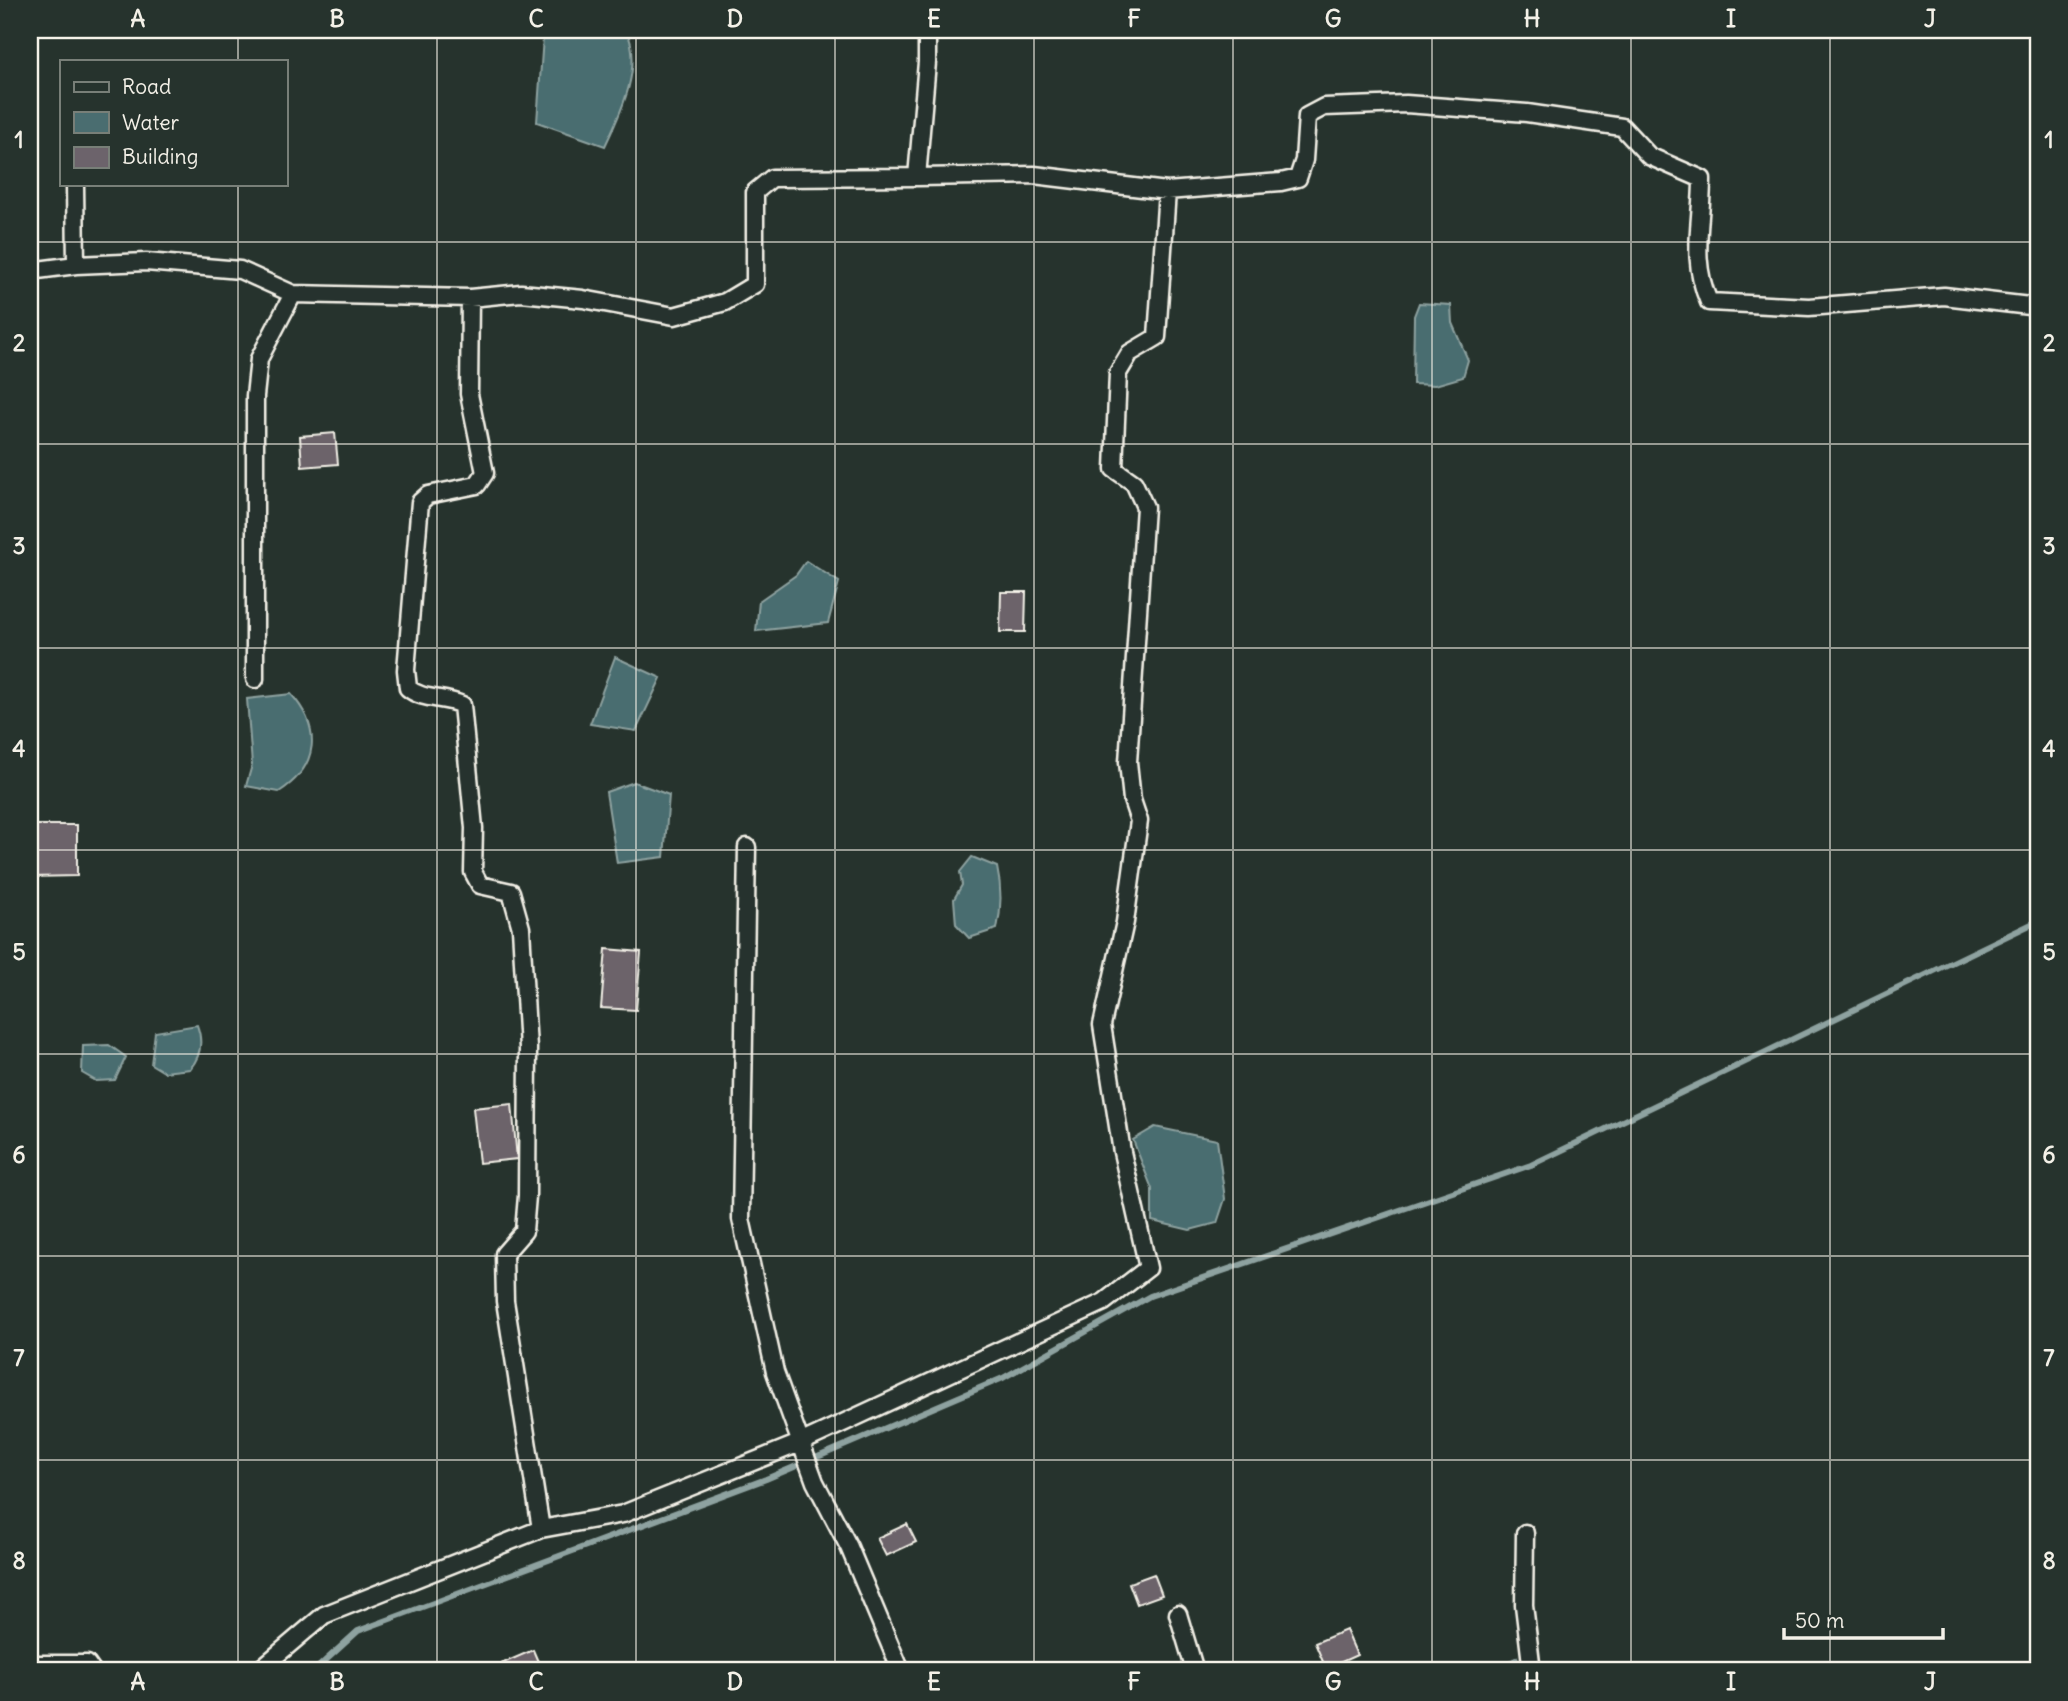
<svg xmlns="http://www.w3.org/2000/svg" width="2068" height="1701" viewBox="0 0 2068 1701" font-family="Delius,sans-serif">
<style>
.water{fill:#4a6d70;stroke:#8ea2a0;stroke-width:2}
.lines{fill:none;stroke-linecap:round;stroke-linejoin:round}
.stream{stroke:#8ea2a0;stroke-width:6}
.building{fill:#6c636b;stroke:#f4f1e8;stroke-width:2}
.street-casing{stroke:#f4f1e8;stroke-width:21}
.street{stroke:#26332d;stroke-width:16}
.grid{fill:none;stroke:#f4f1e8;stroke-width:2;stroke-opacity:0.55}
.neatline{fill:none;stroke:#f4f1e8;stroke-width:2.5}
.grid-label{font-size:23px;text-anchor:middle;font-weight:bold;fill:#f4f1e8}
</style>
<rect width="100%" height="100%" fill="#26332d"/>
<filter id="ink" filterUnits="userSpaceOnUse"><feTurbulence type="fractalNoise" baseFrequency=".0143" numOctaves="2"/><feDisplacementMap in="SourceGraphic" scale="14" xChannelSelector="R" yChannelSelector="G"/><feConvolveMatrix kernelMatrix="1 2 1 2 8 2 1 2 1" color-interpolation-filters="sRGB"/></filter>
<g filter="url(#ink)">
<path class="water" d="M551,30H626C644,65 621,112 605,146L537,122L543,37Z
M1419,303L1451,305L1452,323L1468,360L1463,377L1435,385L1413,384L1414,316Z
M806,561L839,582L828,623L756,631L759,601L796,575Z
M615,657L661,678L636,731L590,724Z
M291,694C322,729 319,766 279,792L246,786L252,765L247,699Z
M634,782L669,795L664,857L617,863L606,792Z
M972,857L997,867C1002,889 1002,907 997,929L969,938L956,924L954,899L962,885L960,872Z
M197,1025C203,1041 201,1056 190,1069L164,1072L151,1064L155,1032Z
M109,1045L126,1057L115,1080L96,1081L82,1073L83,1046Z
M1155,1127L1217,1140L1225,1199L1217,1223L1190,1230L1152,1221V1189L1133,1140Z
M1517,1657L1521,1671H1494V1670Z"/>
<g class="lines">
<path class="stream" d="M314,1671L358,1631L766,1479L1003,1378L1150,1296L1531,1165L2038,921"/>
</g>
<path class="building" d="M335,433L338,464L302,467L300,436Z
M1001,592H1026L1025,632H1000Z
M30,825H77V876L30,877Z
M606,949L641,952L636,1010L601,1008Z
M512,1104L517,1159L479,1163L473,1108Z
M907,1524L916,1542L886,1556L877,1538Z
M1154,1574L1162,1595L1137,1604L1129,1583Z
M1346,1630L1357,1655L1326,1669L1315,1643Z
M533,1650L542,1671H485Z"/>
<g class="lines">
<defs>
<path id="street" d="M927,30V62L917,177L1034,175L1167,191L1281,182L1298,178L1304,160L1307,116L1324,107L1406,104L1527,113L1622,127L1649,156L1702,179C1702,224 1690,258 1709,302L1809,307L1944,296L2038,307
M75,184L76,265
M30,271L76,265L146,262L240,270L293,294L470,298L521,293L583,299L674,316L725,302L755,284V192L772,178L917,177
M470,298L469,394L485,473L477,485L428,495L420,502L406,670L408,688C423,701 444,696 462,705L474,828L473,872L480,885L511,892L521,928L528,1048L527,1196L524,1231L504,1254L505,1301L541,1529
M255,679V396L259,359L293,294
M747,847L741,1219L775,1372L815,1482L849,1547L901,1671
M1525,1533L1524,1605L1532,1671
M1178,1614L1195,1671
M30,1664H87L92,1671
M258,1671L324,1615L541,1529L623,1514L802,1442L1104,1302L1148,1268L1122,1152L1102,1025L1125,922L1139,821L1132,800L1128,762L1145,507L1134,483L1114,469L1118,373L1130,353L1157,337L1167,191"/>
</defs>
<use href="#street" class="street-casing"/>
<use href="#street" class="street"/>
</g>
</g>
<path class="grid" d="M238,30V61M437,30V1671M636,30V1671M835,30V1671M1034,30V1671M1233,30V1671M1432,30V1671M1631,30V1671M1830,30V1671M238,184V1671M30,242H2038M30,444H2038M30,648H2038M30,850H2038M30,1054H2038M30,1256H2038M30,1460H2038"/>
<rect width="2068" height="1701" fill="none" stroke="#26332d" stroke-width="77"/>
<rect x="60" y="60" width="228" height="126" fill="#26332d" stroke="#787f78" stroke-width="2"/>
<rect x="74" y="82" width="35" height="10" fill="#26332d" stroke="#787f78" stroke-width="2"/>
<text x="122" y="94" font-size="21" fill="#f4f1e8">Road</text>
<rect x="74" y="112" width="35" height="21" fill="#4a6d70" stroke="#787f78" stroke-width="2"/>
<text x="122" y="130" font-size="21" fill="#f4f1e8">Water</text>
<rect x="74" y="147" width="35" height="21" fill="#6c636b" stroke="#787f78" stroke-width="2"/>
<text x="122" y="164" font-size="21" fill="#f4f1e8">Building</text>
<path d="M1784 1628v10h159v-10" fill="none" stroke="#f4f1e8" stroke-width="3.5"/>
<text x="1795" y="1628" font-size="21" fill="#f4f1e8" stroke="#26332d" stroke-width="5" paint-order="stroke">50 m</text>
<rect x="38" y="38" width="1992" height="1624" class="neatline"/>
<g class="grid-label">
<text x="138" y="27">A</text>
<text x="337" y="27">B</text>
<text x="536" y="27">C</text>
<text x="735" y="27">D</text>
<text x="934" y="27">E</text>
<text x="1134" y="27">F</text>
<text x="1333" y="27">G</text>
<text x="1532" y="27">H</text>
<text x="1731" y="27">I</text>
<text x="1930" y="27">J</text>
<text x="19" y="148">1</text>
<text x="2049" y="148">1</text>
<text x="19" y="351">2</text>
<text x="2049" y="351">2</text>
<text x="19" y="554">3</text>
<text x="2049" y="554">3</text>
<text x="19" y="757">4</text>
<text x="2049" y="757">4</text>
<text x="19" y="960">5</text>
<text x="2049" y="960">5</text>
<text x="19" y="1163">6</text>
<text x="2049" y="1163">6</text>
<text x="19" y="1366">7</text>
<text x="2049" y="1366">7</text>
<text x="19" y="1569">8</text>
<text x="2049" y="1569">8</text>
<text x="138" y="1690">A</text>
<text x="337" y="1690">B</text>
<text x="536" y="1690">C</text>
<text x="735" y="1690">D</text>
<text x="934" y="1690">E</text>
<text x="1134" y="1690">F</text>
<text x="1333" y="1690">G</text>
<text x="1532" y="1690">H</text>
<text x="1731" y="1690">I</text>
<text x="1930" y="1690">J</text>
</g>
</svg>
